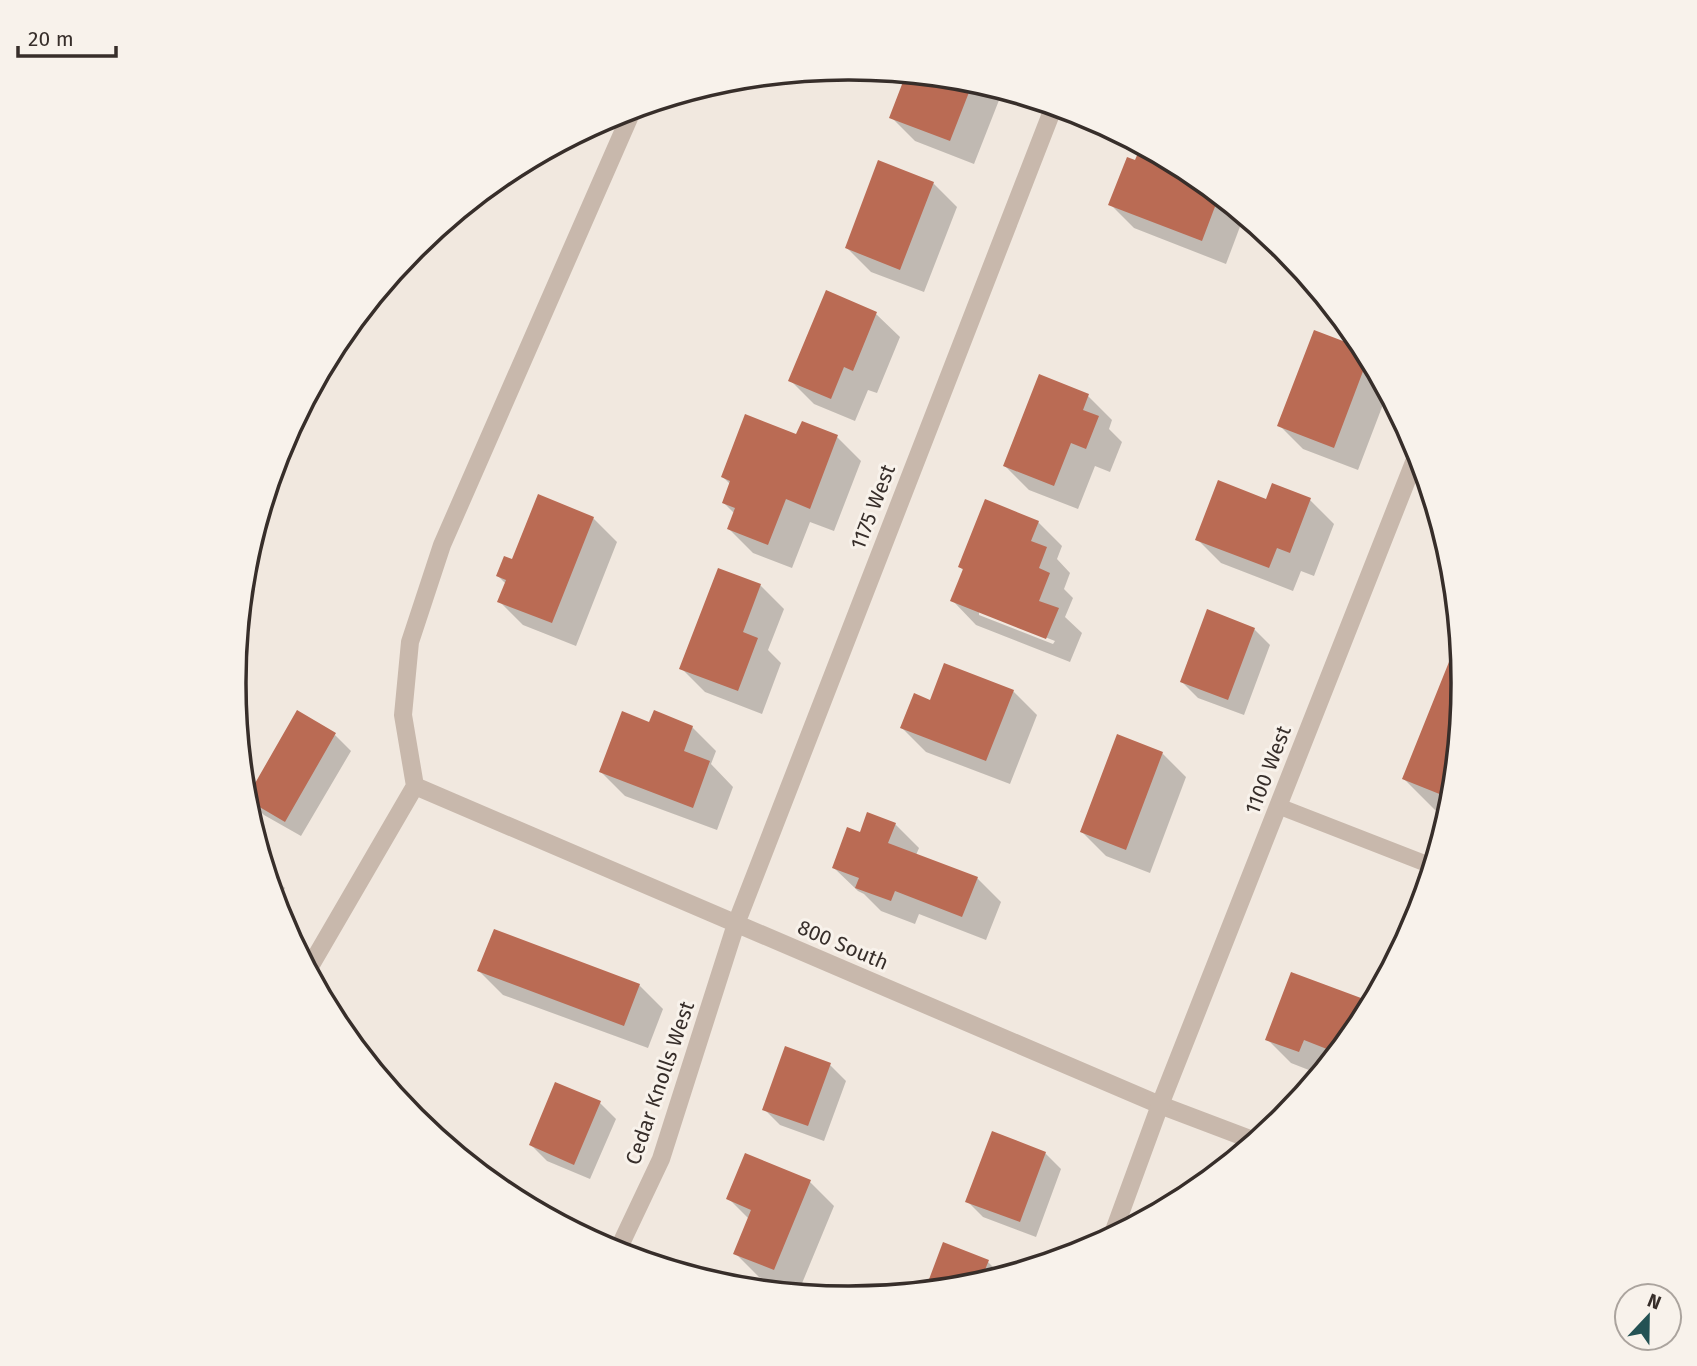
<svg xmlns="http://www.w3.org/2000/svg" width="1697" height="1366" viewBox="0 0 1697 1366" font-family="'Fira Sans',sans-serif">
<style>
.shadow{fill:#0003;fill-rule:evenodd}
.building{fill:#ba6b54}
.lines{fill:none;stroke-linecap:round;stroke-linejoin:round}
.service{stroke:#c8b8ac;stroke-width:16}
.minor{stroke:#c8b8ac;stroke-width:18}
.tertiary{stroke:#c8b8ac;stroke-width:18}
.labels{text-anchor:middle;dominant-baseline:central;stroke-width:6;stroke-linejoin:round;paint-order:stroke}
.street-label{font-size:21px;fill:#372e2a;stroke:#f8f2eb}
.rim{fill:none;stroke:#372e2a;stroke-width:3.5}
</style>
<rect width="100%" height="100%" fill="#f1e8df"/>
<path class="shadow" d="M908,74L969,80L1003,90L974,164L915,141L891,117Z
M1142,146L1190,172L1244,216L1226,264L1134,228L1110,204L1136,163Z
M933,183L957,207L924,292L871,272L847,248Z
M876,314L900,337L877,393L868,390L855,421L814,404L790,380Z
M1365,351L1387,394L1358,470L1303,449L1279,425Z
M1040,376L1088,396L1112,420L1109,429L1122,442L1110,472L1095,466L1078,509L1029,490L1005,466Z
M802,423L837,437L861,461L834,531L810,522L792,568L753,553L729,529L735,514L724,503L731,485L723,477L797,436Z
M1310,500L1334,524L1314,576L1301,571L1293,591L1221,563L1197,539L1267,501Z
M593,518L617,542L576,646L523,625L499,601L506,584L498,576L513,561Z
M1038,522L1062,546L1057,559L1070,573L1064,589L1073,598L1065,617L1082,633L1070,662L976,625L953,601L964,571L960,567ZM979,611L1055,641L1053,644L979,615Z
M760,585L784,609L768,650L781,663L762,714L705,692L681,668Z
M1254,629L1270,645L1244,715L1198,698L1182,682Z
M1459,641L1463,683L1451,803L1448,815L1435,810L1404,779Z
M1013,691L1037,715L1010,784L926,752L902,728L931,702Z
M650,724L692,727L716,751L711,764L733,787L717,830L625,796L601,772Z
M335,735L351,751L301,836L264,815L248,799Z
M1162,753L1186,777L1150,873L1106,856L1082,832Z
M895,824L919,848L916,855L977,878L1001,902L986,940L919,914L915,924L881,911L864,894L858,891L834,868Z
M265,869L285,888L277,905Z
M479,971L639,985L663,1009L648,1048L503,995Z
M1360,1000L1368,1009L1359,1025L1319,1074L1291,1063L1267,1039Z
M830,1065L846,1081L824,1141L780,1125L764,1109Z
M600,1103L616,1119L590,1179L547,1161L531,1145Z
M1045,1153L1061,1169L1036,1237L983,1217L967,1201Z
M746,1155L810,1182L834,1206L798,1293L759,1277L735,1253L749,1219L728,1198Z
M508,1190L549,1209L565,1225L506,1194Z
M944,1245L988,1262L1002,1276L968,1286L927,1290Z"/>
<path class="building" d="M906,74L973,82L950,141L889,118Z
M1141,146L1190,172L1219,196L1202,241L1108,205L1127,157L1135,160Z
M878,160L934,182L900,270L845,248Z
M826,290L877,312L853,371L844,367L831,399L788,381Z
M1314,330L1364,349L1368,358L1334,448L1277,426Z
M1039,374L1089,394L1083,410L1099,416L1086,449L1071,443L1054,486L1003,466Z
M745,414L796,434L802,421L838,435L810,509L786,499L768,545L727,529L735,508L722,503L730,481L721,477Z
M1218,480L1266,499L1272,483L1311,498L1290,553L1277,548L1269,568L1195,540Z
M538,494L594,517L552,623L497,602L506,580L496,576L504,556L512,559Z
M985,499L1039,521L1031,541L1047,547L1039,568L1050,573L1039,601L1059,608L1046,639L950,601L963,569L958,567Z
M718,568L761,584L743,632L758,638L738,691L679,669Z
M1207,609L1255,628L1228,700L1180,682Z
M1459,637L1463,683L1452,799L1402,779Z
M944,663L1014,690L986,761L900,728L914,693L930,700Z
M297,710L336,733L285,822L246,799Z
M654,710L693,726L684,751L710,761L693,808L599,772L622,711L649,722Z
M1117,734L1163,752L1126,850L1080,832Z
M867,812L896,823L888,843L978,877L962,917L895,891L891,901L855,888L859,878L832,868L847,827L860,832Z
M494,929L640,984L624,1026L477,971Z
M1291,972L1361,998L1343,1045L1337,1053L1304,1040L1299,1052L1265,1040Z
M785,1046L831,1063L808,1126L762,1110Z
M555,1082L601,1101L574,1165L529,1145Z
M992,1131L1046,1152L1020,1222L965,1202Z
M745,1153L811,1180L774,1270L733,1254L751,1210L726,1199Z
M507,1188L550,1207L547,1215L507,1194L505,1193Z
M943,1242L989,1260L980,1282L968,1286L925,1290Z"/>
<g class="lines">
<path class="service" d="M1278,806L1432,866"/>
<path class="minor" d="M415,786L1160,1105L1255,1141
M415,786L403,715L410,642L442,545L633,109
M308,970L415,786
M617,1252L661,1159L736,924L1054,106"/>
<path class="tertiary" d="M1112,1236L1160,1105L1418,452"/>
</g>
<g class="labels">
<g class="street-label">
<text transform="translate(873 507) rotate(-69)">1175 West</text>
<text transform="translate(1268 770) rotate(-69)">1100 West</text>
<text transform="translate(843 945) rotate(23)">800 South</text>
<text transform="translate(660 1083) rotate(-71)">Cedar Knolls West</text>
</g>
</g>
<path d="M0 0H1697V1366H0ZM848 80H849A602 602 0 0 1 1451 682V684A602 602 0 0 1 849 1286H848A602 602 0 0 1 246 684V682A602 602 0 0 1 848 80Z" fill="#f8f2eb" fill-rule="evenodd"/>
<path class="rim" d="M848 80H849A602 602 0 0 1 1451 682V684A602 602 0 0 1 849 1286H848A602 602 0 0 1 246 684V682A602 602 0 0 1 848 80Z"/>
<g transform="translate(1648 1317) rotate(22)"><circle r="33" fill="#f8f2eb" stroke="#aba49e" stroke-width="2"/>
<path d="M0-5L12 26L0 18L-12 26Z" fill="#245254"/>
<text y="-10" font-size="19" font-weight="bold" text-anchor="middle" fill="#372e2a">N</text>
</g>
<path d="M18 46v10h98v-10" fill="none" stroke="#372e2a" stroke-width="3.5"/>
<text x="28" y="46" font-size="21" fill="#372e2a" stroke="#f8f2eb" stroke-width="5" paint-order="stroke">20 m</text>
</svg>
